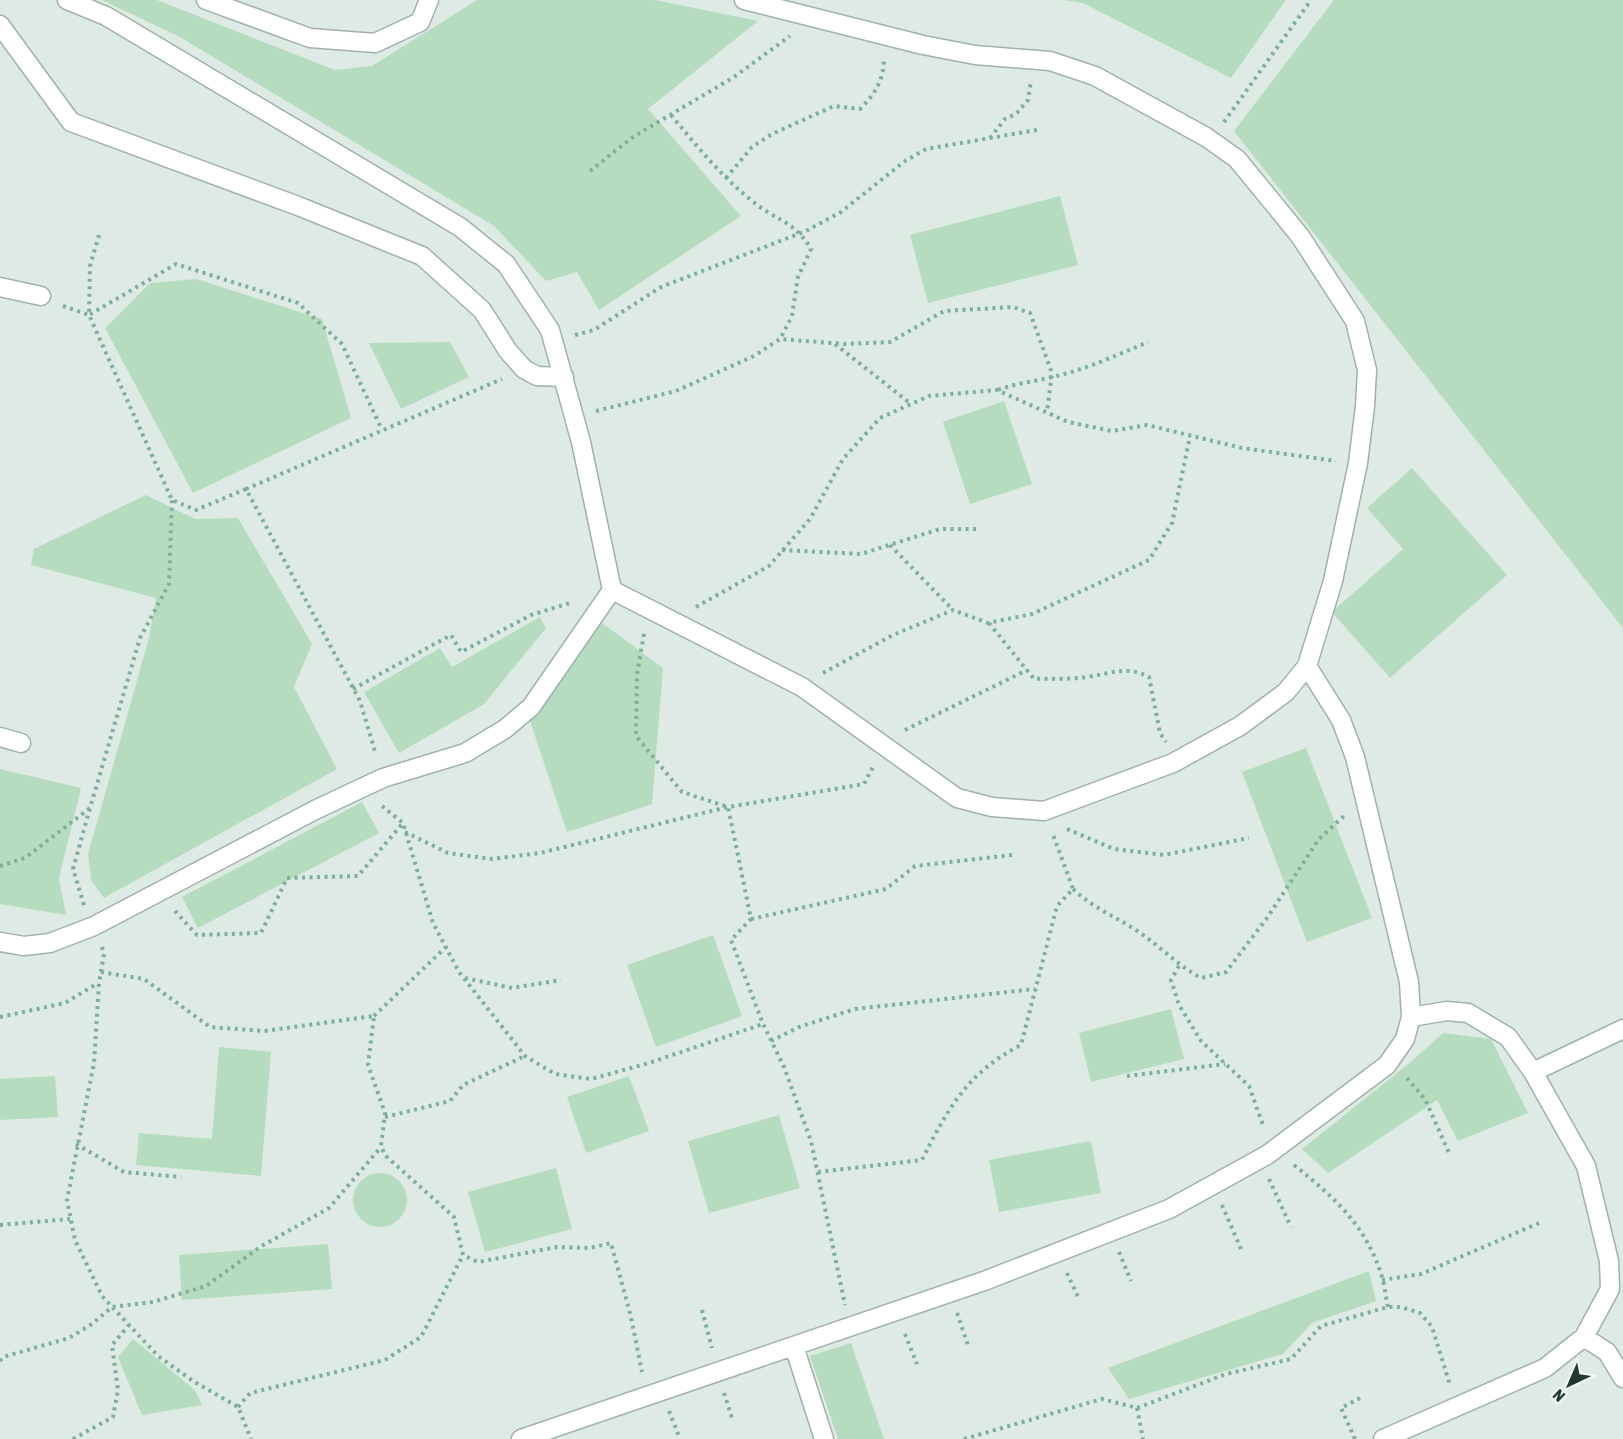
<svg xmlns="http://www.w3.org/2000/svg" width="1623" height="1439" viewBox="0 0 1623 1439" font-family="'Asap Condensed',sans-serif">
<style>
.green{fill:#b6dcbf}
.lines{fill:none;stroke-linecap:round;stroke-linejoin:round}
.minor-casing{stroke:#a1b1ab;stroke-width:21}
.path{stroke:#7eae9d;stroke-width:4;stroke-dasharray:3 4.5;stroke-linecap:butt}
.minor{stroke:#fff;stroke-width:18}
</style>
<rect width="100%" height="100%" fill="#deeae4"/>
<path class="green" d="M102,0H157L335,70L372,66L477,0H655L758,21L648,109L741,216L599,310L577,272L546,281L494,226L180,37Z
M1063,0H1286L1231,78L1083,3Z
M1334,0H1623V628L1234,131Z
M1060,196L1078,265L928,303L910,235Z
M196,279L322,319L351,418L193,493L105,328L150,283Z
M450,342L469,377L401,409L369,343Z
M1004,401L1032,484L970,504L943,422Z
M1412,468L1507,575L1390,678L1332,612L1403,549L1367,508Z
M146,495L195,519L238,518L312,644L294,687L337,769L104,898L91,880L88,854L149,638L156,598L31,565L34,549Z
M540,617L546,628L484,704L399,753L364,692L440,648L452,667Z
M602,623L663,668L652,804L567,832L530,721Z
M1306,748L1372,918L1307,942L1242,772Z
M0,769L81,788L59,878L66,915L0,904Z
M362,802L379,833L198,928L182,897Z
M713,935L742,1016L656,1047L627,965Z
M1171,1009L1184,1059L1091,1082L1079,1033Z
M1443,1033L1491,1039L1528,1113L1458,1141L1437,1100L1328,1173L1302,1149L1412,1061Z
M219,1047L271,1052L261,1176L136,1165L139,1133L212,1139Z
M55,1076L58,1117L0,1120V1079Z
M629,1076L649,1131L586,1153L567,1097Z
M779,1115L800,1188L709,1213L688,1141Z
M1091,1141L1101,1193L999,1212L989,1160Z
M556,1168L572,1229L485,1252L468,1192Z
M353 1200a27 27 0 1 1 54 0a27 27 0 1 1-54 0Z
M328,1244L332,1289L182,1300L179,1255Z
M1369,1271L1376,1301L1312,1323L1283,1354L1129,1399L1108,1368Z
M133,1339L195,1390L202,1405L142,1415L118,1357Z
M851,1343L884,1439H838L810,1356Z"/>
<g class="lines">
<defs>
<path id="minor" d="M67,0L106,16L460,227L506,264L550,330L581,442L612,590L802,687L957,798L992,807L1044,811L1173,763L1240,726L1286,692L1307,666L1333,581L1358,463L1365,406L1367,370L1355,321L1300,236L1237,159L1206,137L1095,76L1050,61L975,55L923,45L744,0
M206,0L310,38L375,43L420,22L429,0
M0,25L71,122L298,206L422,256L482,310L508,351L524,369L537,376L564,377
M0,287L41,296
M0,737L21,743
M0,942L24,946L50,943L94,926L315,810L383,778L465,753L505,729L531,707L612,590
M1533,1072L1623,1029
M1584,1337L1607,1352L1623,1378
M794,1346L824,1439
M521,1439L984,1281L1169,1209L1267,1155L1387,1065L1405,1039L1411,1017L1409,982L1355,757L1341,720L1307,666
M1383,1439L1545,1368L1584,1337L1610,1289L1609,1261L1586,1166L1533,1072L1508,1037L1468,1013L1447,1011L1411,1017"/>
</defs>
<use href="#minor" class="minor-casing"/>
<path class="path" d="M671,115C696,145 720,175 751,200C774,220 794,220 811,249L798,277L792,316L780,339
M1224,122L1311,0
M990,138L1005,119L1016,114L1028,100L1031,81
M590,171L633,137L734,77L790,36
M726,178L752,147L772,134L834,106L860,109C875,94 884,80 884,58
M99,235L90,266L89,315L176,264L298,303L342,344L382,430
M63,306L89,315L172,500L196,510L246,489L360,701L376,755
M575,335L594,330L661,287L806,231L841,212L905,161L926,149L1037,130
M835,344L911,404
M998,390C1016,383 1033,382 1052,377C1085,370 1117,355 1148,342
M596,411L676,391L754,356L780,339L844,344L890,342L944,311L1013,307L1030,313L1052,373L1047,412
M246,489L502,379
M890,545L953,610
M782,550L861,554L940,529H980
M696,607L769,566L810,519L843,459L880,418L929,396L997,390L1068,422L1112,431L1147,425L1242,448L1336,461
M989,623L1034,679C1051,678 1069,680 1086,677C1110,674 1127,665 1149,677L1160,733L1166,742
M644,634L637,674L636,736L682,792L728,807L751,919L731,940L763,1024L784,1067L811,1141L845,1305
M823,673L893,635L953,610L988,623L1032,614L1149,560L1172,523L1190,436
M353,689L451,635L461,652L531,615L573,602
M905,730L1027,670
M382,806L403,823L433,923L459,972L525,1056L555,1074L591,1079L649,1063L763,1024
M1067,829L1114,849L1164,855L1249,838
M405,832L448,853L492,859L540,853L728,807L864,784L873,767
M0,866L25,858L90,808L140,638L169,584L172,500
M1073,889C1092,907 1114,916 1136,930C1159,945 1177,965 1201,978L1226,972L1267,918L1319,839L1345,815
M84,905L73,869L90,808
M175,911L197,935L261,933L287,878L358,876L403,823
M751,919L886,889L915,866L1012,855
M102,947L104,954L99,983L94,1063L67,1200L75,1240L102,1296L158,1356L193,1381L238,1407L251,1439
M1179,966L1171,980L1179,1005L1201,1041L1249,1086L1264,1128
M101,972L144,979L210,1027L264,1031L374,1016L368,1065L385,1113L381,1147L386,1156L454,1217L463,1255L478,1262L557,1247L590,1248L611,1243L631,1317L642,1372
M465,978L512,988L561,980
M374,1016L446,947
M0,1017L65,1003L98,983
M771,1041L799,1027L855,1009L1035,989
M1127,1076L1225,1064
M1407,1078L1425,1099L1449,1153
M385,1117L450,1101L463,1085L525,1056
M76,1144L124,1172L181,1177
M1294,1165C1336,1199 1367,1226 1383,1280C1385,1289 1386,1298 1388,1307
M818,1172L922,1160C948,1108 968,1072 1021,1045L1057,906L1073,889L1052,832
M1269,1179L1291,1227
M1222,1205L1241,1249
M0,1225L70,1219
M1119,1252L1131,1281
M1067,1273L1079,1299
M1382,1280L1421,1274L1539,1223
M702,1310L712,1348
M957,1313L968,1345
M905,1334L917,1364
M0,1361L3,1357L69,1338L92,1324L112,1307L153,1302L206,1286L260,1247L329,1208L381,1147
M724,1393L733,1421
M238,1407L250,1393L385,1360L421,1337L463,1255
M1137,1408L1143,1439
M669,1411L680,1439
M73,1439L113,1417L118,1390L112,1345L129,1325
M964,1439L1102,1399L1137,1408L1226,1374L1291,1359L1321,1326L1388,1307H1401L1420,1313L1432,1327L1450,1385
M1355,1439L1341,1408L1360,1398"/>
<use href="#minor" class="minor"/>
</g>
<g transform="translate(1569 1385) rotate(224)" stroke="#eef6f2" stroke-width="4.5" paint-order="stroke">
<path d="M0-4.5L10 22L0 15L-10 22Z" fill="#1f3932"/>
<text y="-9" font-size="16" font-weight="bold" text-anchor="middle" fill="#1f3932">N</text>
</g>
</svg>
